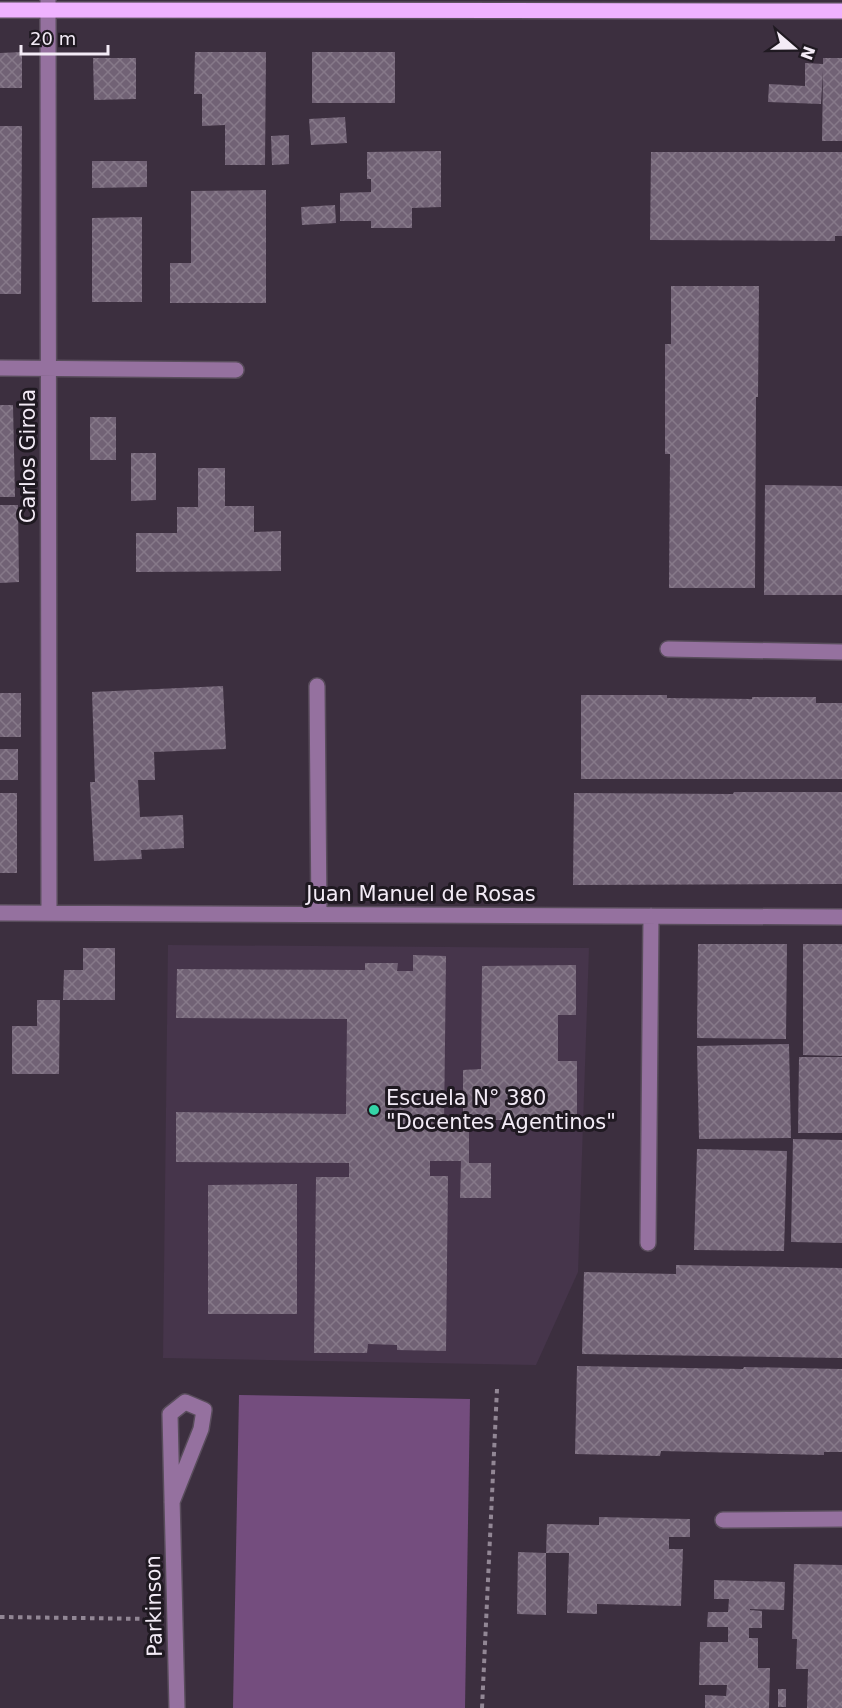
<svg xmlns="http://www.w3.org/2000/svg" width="842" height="1708" viewBox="0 0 842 1708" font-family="'DejaVu Sans',sans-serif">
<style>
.built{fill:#46354b}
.pitch{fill:#744d7e}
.building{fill:url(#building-cross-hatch)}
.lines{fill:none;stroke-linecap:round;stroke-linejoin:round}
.minor-casing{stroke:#594d5c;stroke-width:18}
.major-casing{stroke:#594d5c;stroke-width:18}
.path{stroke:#928795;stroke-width:4;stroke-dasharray:4.5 4.5;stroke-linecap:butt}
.minor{stroke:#95719f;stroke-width:15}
.major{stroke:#efb2ff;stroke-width:15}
.poi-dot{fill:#34d4a7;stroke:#1f1921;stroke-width:2}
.labels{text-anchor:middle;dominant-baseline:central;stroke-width:6;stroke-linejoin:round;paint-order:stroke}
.street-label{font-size:21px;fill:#f3ebf6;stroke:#1f1921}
.poi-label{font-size:21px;fill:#f3ebf6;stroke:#1f1921;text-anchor:start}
</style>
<defs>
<pattern id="building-cross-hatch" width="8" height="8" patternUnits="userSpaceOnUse" patternTransform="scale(1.5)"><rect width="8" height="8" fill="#716275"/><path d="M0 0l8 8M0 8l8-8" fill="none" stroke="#867989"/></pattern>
</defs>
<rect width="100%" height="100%" fill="#3c2f3f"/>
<path class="built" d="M168,945L589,948L578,1272L536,1365L163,1358Z"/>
<path class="pitch" d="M239,1395L470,1399L465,1708H233Z"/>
<path class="building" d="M22,52V88H0V53Z
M195,52H266L265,165H225V125L202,126V94H194Z
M312,52H395V103H312Z
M93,58H136V99L94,100Z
M823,58H842V141H822L823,71L821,104L768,102L769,84L805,86V63L823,64Z
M345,117L347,143L311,145L309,119Z
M0,126H22L21,294H0Z
M289,135V164L272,165L271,136Z
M441,151V207L412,208V228H371V221H340V193L371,192V179H367V152Z
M651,152H842V236H835V241L650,240Z
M92,161H147V187L92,188Z
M266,190V303H170V263H191V191Z
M335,205L336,223L302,225L301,207Z
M142,217V302H92V218Z
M671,286H759L758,397H756L755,588H669L670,454H665V344H671Z
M0,405H13L15,497H0Z
M90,417H116V460H90Z
M131,453H156V500L131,501Z
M198,468H225V506H254V532L281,531V571L136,572V533H177V507H198Z
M765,485L842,486V595H764Z
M0,505H18L19,582L0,583Z
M223,686L226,749L154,752L155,780H138L140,817L183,815L184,848L141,850L142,859L94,861L90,782H95L92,692Z
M0,693H21V737H0Z
M581,695H667V698L752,699V697H816V703H842V779H581Z
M0,749H18V780H0Z
M734,792H842V884L573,885L574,793L733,794Z
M0,793H17V873H0Z
M698,944H787L786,1039L697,1038Z
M803,944H842V1056L803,1055Z
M83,948H115V1000H63L64,970H83Z
M413,955L446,956L444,1128H469V1163H491V1198H460L461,1161H430V1176H448L446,1351L397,1350V1345L368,1344L367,1353H314L316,1177H349V1163L176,1162V1112L346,1114L347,1019L176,1018L177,969L365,970V963H398L397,971H413Z
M576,965V1015H558V1061H577V1120H463V1070L481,1069L482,966Z
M37,1000H60L59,1074H12V1026H37Z
M789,1044L791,1138L699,1139L697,1046Z
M799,1057H842V1133H798Z
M793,1139L842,1140V1243L791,1242Z
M697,1149L787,1151L784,1251L694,1250Z
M297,1184V1314H208V1185Z
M676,1265L842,1268V1358L582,1354L584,1272L676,1274Z
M577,1366L743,1369L744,1367L842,1369V1452H824V1455L661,1451L660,1456L575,1454Z
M599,1517L690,1519V1537H669V1549H683L681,1606L597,1604V1614L567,1613L569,1553H546L547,1524L599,1525Z
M518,1552L546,1553V1615L517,1614Z
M794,1564L842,1565V1708H807L808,1669H796L797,1639H792Z
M714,1580L785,1582L784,1610L750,1609V1610L762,1611V1628H749V1638H758V1668H770L769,1708H705V1695L726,1696L727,1685H699L700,1642H728V1627H707L708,1612H728L729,1599H714Z
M778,1689H786V1707H778Z"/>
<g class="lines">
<defs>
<path id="minor" d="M48,0L49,913
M0,368L236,370
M668,649L842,652
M317,686L319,914
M0,913L842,917
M648,1243L651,916
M172,1502L201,1429L204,1410L185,1402L170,1414L177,1708
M723,1520L842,1519"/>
<path id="major" d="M0,10L842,11"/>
</defs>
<use href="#minor" class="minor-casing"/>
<use href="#major" class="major-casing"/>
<path class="path" d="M0,1617L153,1619
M482,1708L497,1389"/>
<use href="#minor" class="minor"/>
<use href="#major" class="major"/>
</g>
<circle class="poi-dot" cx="374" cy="1110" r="6"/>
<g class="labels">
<g class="street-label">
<text transform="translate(28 456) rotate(-90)">Carlos Girola</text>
<text x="421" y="894">Juan Manuel de Rosas</text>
<text transform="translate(154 1606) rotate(-91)">Parkinson</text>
</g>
<g class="poi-label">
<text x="386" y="1098">Escuela N° 380<tspan x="386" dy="24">"Docentes Agentinos"</tspan></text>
</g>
</g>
<g transform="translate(794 48) rotate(110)" stroke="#1f1921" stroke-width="4.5" paint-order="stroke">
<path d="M0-4.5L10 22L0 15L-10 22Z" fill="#f3ebf6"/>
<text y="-9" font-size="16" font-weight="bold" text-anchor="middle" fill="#f3ebf6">N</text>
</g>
<path d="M21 45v9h87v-9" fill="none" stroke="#f3ebf6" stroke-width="3"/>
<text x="30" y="45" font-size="18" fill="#f3ebf6" stroke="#1f1921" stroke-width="4.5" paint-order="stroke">20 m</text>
</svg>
